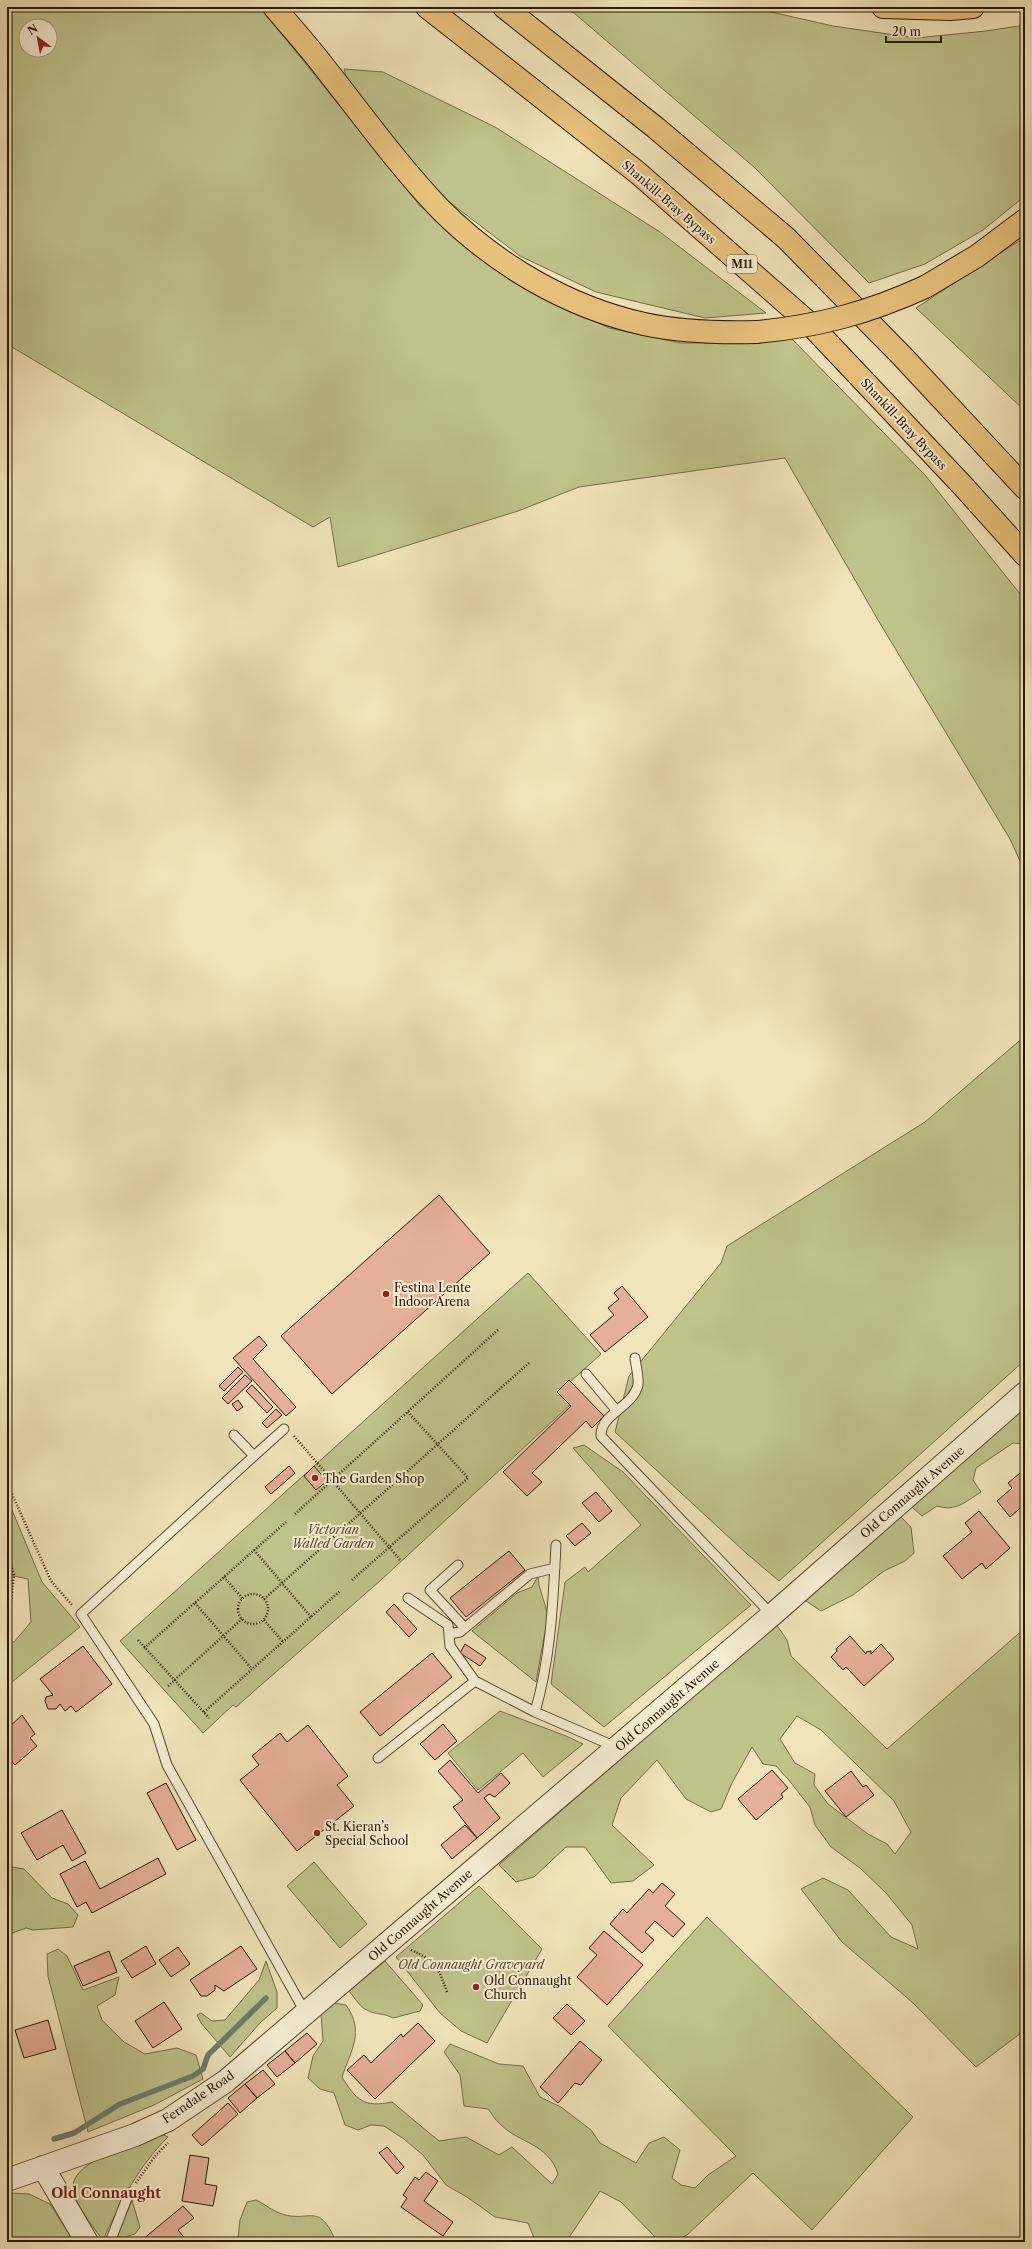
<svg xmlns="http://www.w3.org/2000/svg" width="1032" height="2249" viewBox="0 0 1032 2249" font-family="'Libre Caslon Text',serif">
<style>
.green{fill:#c0c28c;stroke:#756d48;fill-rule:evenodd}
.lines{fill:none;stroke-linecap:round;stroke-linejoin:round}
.stream{stroke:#6e7c6e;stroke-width:5.5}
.building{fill:#e5b098;stroke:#2a1804}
.service-casing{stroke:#5c4b32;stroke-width:11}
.tertiary-casing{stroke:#5c4b32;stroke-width:24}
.motorway-casing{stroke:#2a1804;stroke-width:24}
.path{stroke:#2a1804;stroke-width:2.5;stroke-dasharray:1 2;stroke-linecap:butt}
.service{stroke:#f6edd2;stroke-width:9}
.tertiary{stroke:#f6edd2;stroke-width:22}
.motorway{stroke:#e8c27d;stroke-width:22}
.motorway-bridge-casing{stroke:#2a1804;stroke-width:24;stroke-linecap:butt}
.motorway-bridge{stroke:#e8c27d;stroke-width:22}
.poi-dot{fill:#8f2418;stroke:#f6edd2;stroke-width:1.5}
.labels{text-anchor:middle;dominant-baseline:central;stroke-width:4;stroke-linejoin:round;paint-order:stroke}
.shield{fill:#f6edd2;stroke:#675842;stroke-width:1}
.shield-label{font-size:11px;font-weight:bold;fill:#2a1804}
.street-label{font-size:12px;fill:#2a1804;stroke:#f6edd2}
.poi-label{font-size:12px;fill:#2a1804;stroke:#f6edd2;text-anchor:start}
.park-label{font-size:12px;font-style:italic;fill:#574b2d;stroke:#f6edd2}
.quarter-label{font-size:14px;font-weight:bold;fill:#7a1f14;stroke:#f6edd2}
</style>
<rect width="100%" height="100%" fill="#f1e4ba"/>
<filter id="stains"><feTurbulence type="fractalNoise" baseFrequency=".005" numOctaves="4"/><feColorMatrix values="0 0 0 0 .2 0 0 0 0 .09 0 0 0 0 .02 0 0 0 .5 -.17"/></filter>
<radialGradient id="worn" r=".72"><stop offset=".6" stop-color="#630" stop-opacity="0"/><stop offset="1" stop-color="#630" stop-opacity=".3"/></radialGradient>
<path class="green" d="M7,7H260L420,206L513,282L609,328L681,343H738L791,338L925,475L1025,600V872L1010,839L878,620L785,458L579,487L518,511L338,567L330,517L313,527L7,344ZM26,26H50V50H26Z
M557,7H749L833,26L916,38L986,31L1025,25V196L983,230L925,264L869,283L754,167L574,13Z
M344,69L383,72L495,127L660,232L766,313L705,318L596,292L520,256L431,188L349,86Z
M1025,237V411L916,308Z
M1025,1036V1360L779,1581L746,1553L615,1432L629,1376L721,1263L727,1246L925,1122Z
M528,1273L601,1354L560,1391L571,1404L381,1580L236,1707L233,1705L203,1733L120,1641Z
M1025,1408V1444L1013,1443L976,1468L973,1480L981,1492C965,1502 956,1512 937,1506L922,1516L912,1507Z
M584,1445L623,1472L751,1605L604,1727L551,1684L565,1582L585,1567L588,1572L641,1525L573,1448Z
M7,1498L42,1582L80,1627L7,1686V1642H14L31,1622L28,1579L9,1575L7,1583Z
M900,1516L911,1527L914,1553L905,1561L884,1571L853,1595L821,1611L803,1599Z
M538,1576L539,1585L548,1615L536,1682L472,1631L517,1593L532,1587Z
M776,1624L787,1640L791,1656L887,1749L1025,1628V2030L976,2067L912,2002L842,1942L801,1889L823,1878L848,1890L891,1937L918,1949L912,1925L886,1893L860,1868L831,1847L815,1825L810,1807L788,1779L776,1766L763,1764L752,1747L732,1783L721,1809L711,1812L686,1799L657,1760L621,1798L612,1825L654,1865L633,1881L611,1883L585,1847H566L534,1877L516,1882L499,1865ZM797,1716L821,1730L894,1801L911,1832L895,1854L887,1844L868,1834L828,1804L814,1785L815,1774L795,1763L780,1739Z
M500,1711L566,1736L583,1744L543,1777L523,1753L478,1790L448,1753Z
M314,1862L367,1924L340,1948L287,1886Z
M7,1866L24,1869L52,1898L68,1904L78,1915L73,1927L33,1930L26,1928L7,1935Z
M479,1886L542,1949L487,2043L461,2031L440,2013L396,1957Z
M707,1917L913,2117L812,2230L753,2173L687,2235L672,2242H660L621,2202L600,2191L566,2242H529L534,2238L528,2223L495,2217L467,2197L446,2185L423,2155L404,2139L384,2126L371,2125L358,2130L345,2125L334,2093L320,2089L308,2078L313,2056L323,2041L321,2014L334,2003L346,2005C365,2032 351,2050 342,2077C356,2100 364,2108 392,2102L439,2141L466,2137L499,2155L512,2147L552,2184L558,2174C548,2143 520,2144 500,2124C495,2120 492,2114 488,2109L464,2106L460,2075L444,2052L450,2044L499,2064L523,2066L540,2097L561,2107L591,2130L600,2143L636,2163L649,2143L664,2137L680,2150L672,2178L681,2185L695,2188L708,2175L736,2156L608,2026Z
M58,1949L67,1956L83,1990L119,1977L115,1995L97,2006L102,2020L124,2042L145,2054L177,2048L196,2055L203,2079L154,2105L88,2132L48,1976L47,1954Z
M266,1961L277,1992V2008L260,2023L230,2057L201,2023L197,2015L201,2013L212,2021L225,2020L259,1980Z
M385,1961L423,2005L420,2011L393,2018C384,2013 377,2015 369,2011C360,2008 355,1998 349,1991Z
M161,2134L168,2137C138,2167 121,2201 103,2240C94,2229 73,2201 73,2187C72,2160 140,2142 161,2134Z
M11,2193L29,2194L50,2204L74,2242H7V2194Z
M132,2200L140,2227L135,2234L128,2236L126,2242H118V2234Z
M256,2200C263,2203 270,2209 277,2212C308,2226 318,2198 336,2242H233L238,2238L240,2220L247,2202Z
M485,2239H505L512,2242H482Z"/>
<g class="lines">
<path class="stream" d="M54,2139L74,2133L120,2104L193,2076L203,2069L208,2055L266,1998"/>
</g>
<path class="building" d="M439,1195L490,1253L332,1394L281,1336Z
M622,1286L648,1317L605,1352L590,1335L614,1315L608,1308L619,1299L614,1293Z
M259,1336L267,1345L253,1359L296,1407L286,1416L233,1358Z
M238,1367L243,1372L224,1391L219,1386Z
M245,1375L252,1381L228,1404L222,1398Z
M569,1380L604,1416L592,1428L586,1421L532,1473L542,1482L527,1496L503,1472L571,1406L557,1392Z
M252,1385L273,1407L267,1413L246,1391Z
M238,1400L243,1407L237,1411L232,1404Z
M276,1409L282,1415L267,1428L262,1423Z
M289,1466L295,1473L271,1494L265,1487Z
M314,1466L327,1481L316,1490L304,1476Z
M1025,1469V1504L1010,1517L997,1501L1012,1488L1008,1483Z
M596,1492L612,1511L599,1522L582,1503Z
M979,1511L1010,1548L986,1569L982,1563L962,1579L943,1556L972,1532L965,1523Z
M582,1523L591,1533L575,1546L566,1536Z
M509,1551L525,1570L466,1617L450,1598Z
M394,1604L417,1629L409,1637L386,1612Z
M850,1636L866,1654V1652L871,1651V1654L881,1644L894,1659L864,1686L846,1667L843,1670L831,1657L837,1651L836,1649Z
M465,1644L486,1658L480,1666L460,1653Z
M83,1646L112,1684L76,1712L71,1706L65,1711L60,1704L56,1709H48L45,1701L46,1697L53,1695L40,1679Z
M432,1653L452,1677L380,1736L360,1712Z
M22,1715L35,1734L30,1738L37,1746L15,1765L7,1756V1729Z
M443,1724L457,1741L435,1760L420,1744Z
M308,1725L348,1776L337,1785L354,1806L297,1851L240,1780L259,1765L252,1756L280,1733L287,1742Z
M450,1760L478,1793L501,1773L510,1783L495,1797L489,1794L484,1798L500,1818L477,1838L453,1807L463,1800L438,1771Z
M772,1770L788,1788L781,1794L783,1797L756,1820L738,1799Z
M851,1771L863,1787L866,1785L874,1795L846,1817L825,1791Z
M166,1783L196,1840L177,1850L147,1793Z
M62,1810L86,1853L72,1861L63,1845L37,1860L21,1833Z
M465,1825L477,1838L452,1859L441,1845Z
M158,1858L166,1874L92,1913L86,1902L77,1907L60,1874L85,1861L100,1889Z
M662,1883L675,1894L665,1906L685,1924L673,1937L655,1921L645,1932L654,1940L642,1953L610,1924L623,1909L627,1913L649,1889L653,1893Z
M604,1931L643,1965L607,2005L577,1977L597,1955L589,1948Z
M146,1946L156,1964L132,1978L121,1961Z
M241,1946L257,1969L224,1991L215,1985V1990L207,1996H201L190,1980Z
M178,1947L190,1964L171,1977L159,1960Z
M109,1951L117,1972L83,1986L74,1966Z
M164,2002L182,2029L153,2048L135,2021Z
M567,2004L585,2021L571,2035L553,2018Z
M48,2020L56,2049L24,2058L15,2030Z
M418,2023L435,2041L375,2099L347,2070L364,2055L371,2063L401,2034L403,2037Z
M307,2033L317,2044L295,2063L285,2051Z
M580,2041L602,2060L581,2085L575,2083L558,2103L540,2087Z
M285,2051L295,2063L277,2077L267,2065Z
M263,2070L275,2084L257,2098L245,2084Z
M245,2084L257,2098L240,2113L228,2098Z
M228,2103L238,2114L202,2146L192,2135Z
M387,2147L404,2167L397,2174L379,2153Z
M190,2155L209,2158L205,2184L217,2186L213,2206L182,2201Z
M426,2172L438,2181L424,2201L453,2222L443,2236L401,2207L407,2198L403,2195L415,2177L419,2180Z
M183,2206L194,2218L178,2230L188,2242H129L128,2240H142Z"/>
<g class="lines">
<defs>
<path id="service" d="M635,1358C636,1366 639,1378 638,1385C633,1407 600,1414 601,1436L772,1615
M586,1374L617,1411
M234,1435L254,1456L81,1614L154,1724L167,1765L305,2012
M254,1456L284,1429
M458,1565L430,1590L465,1628
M408,1598L448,1625L450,1646L475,1681L535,1712L616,1747
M449,1634L460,1632L530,1574L555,1568
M535,1712C551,1657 553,1602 556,1545
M378,1758L475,1681
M110,2242L129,2193"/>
<path id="tertiary" d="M43,2167L87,2242
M7,2180L135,2135L168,2120L226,2081L772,1615L1025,1393"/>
<path id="motorway" d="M274,7C291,27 309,47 325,68C363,116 398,165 440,209C495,264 567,307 644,324C681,332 719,333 757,332
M427,7L638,173L810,324L963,486L1025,555
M504,7L656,128L786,238L902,356L1025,488
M883,7L950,9L973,7
M925,287L977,256L1025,220"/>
</defs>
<use href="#service" class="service-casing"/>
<use href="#tertiary" class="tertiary-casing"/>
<use href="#motorway" class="motorway-casing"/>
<path class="path" d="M294,1436L401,1561
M7,1483L51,1581L72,1605
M295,1514L499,1329
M254,1550L311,1617
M7,1554L14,1574L10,1610L7,1613
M224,1577L243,1599
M352,1580L468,1478L408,1412
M238 1609a15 15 0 1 1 30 0a15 15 0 1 1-30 0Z
M264,1599L530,1362
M195,1603L252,1669
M264,1620L283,1642
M138,1640L209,1718
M144,1648L286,1522
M168,1686L242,1619
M204,1712L340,1591
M411,1950C437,1962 437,1965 447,1992
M136,2183L155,2156L168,2143"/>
<use href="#service" class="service"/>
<use href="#tertiary" class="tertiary"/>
<use href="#motorway" class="motorway"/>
<defs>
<path id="motorway-bridge" d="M757,332C819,326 868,313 925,287"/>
</defs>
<use href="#motorway-bridge" class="motorway-bridge-casing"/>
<use href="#motorway-bridge" class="motorway-bridge"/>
</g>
<g class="poi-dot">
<circle cx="386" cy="1294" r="4"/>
<circle cx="315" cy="1478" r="4"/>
<circle cx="317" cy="1833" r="4"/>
<circle cx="476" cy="1987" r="4"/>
</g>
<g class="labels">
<rect class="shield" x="727" y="255" width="30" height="18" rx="3"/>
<g class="shield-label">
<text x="742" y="264">M11</text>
</g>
<g class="street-label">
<text transform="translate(669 202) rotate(41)">Shankill-Bray Bypass</text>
<text transform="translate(904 424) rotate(47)">Shankill-Bray Bypass</text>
<text transform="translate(912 1492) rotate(-41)">Old Connaught Avenue</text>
<text transform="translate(667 1705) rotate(-41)">Old Connaught Avenue</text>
<text transform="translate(420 1915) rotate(-41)">Old Connaught Avenue</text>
<text transform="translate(198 2097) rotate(-34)">Ferndale Road</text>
</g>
<g class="poi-label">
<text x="394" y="1287">Festina Lente<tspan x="394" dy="14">Indoor Arena</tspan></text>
<text x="323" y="1478">The Garden Shop</text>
<text x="325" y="1826">St. Kieran’s<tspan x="325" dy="14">Special School</tspan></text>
<text x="484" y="1980">Old Connaught<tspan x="484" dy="14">Church</tspan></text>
</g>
<g class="park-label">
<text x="333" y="1529">Victorian<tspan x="333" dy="14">Walled Garden</tspan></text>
<text x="471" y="1964">Old Connaught Graveyard</text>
</g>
<g class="quarter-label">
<text x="106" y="2193">Old Connaught</text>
</g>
</g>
<rect width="1032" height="2249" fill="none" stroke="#f1e4ba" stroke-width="24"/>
<rect x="8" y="8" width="1016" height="2233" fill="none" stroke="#2a1804" stroke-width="2"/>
<rect x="12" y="12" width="1008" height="2225" fill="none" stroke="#2a1804"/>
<g transform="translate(38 38) rotate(328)"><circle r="19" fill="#f6edd2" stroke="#a49880"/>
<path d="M0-3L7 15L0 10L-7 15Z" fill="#8f2418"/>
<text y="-6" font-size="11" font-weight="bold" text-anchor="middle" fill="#2a1804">N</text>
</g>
<path d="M886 36v6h55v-6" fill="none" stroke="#2a1804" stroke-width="2"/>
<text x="892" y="36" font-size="12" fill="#2a1804" stroke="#f6edd2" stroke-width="3" paint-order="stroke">20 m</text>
<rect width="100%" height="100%" filter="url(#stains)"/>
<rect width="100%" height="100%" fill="url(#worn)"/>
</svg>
